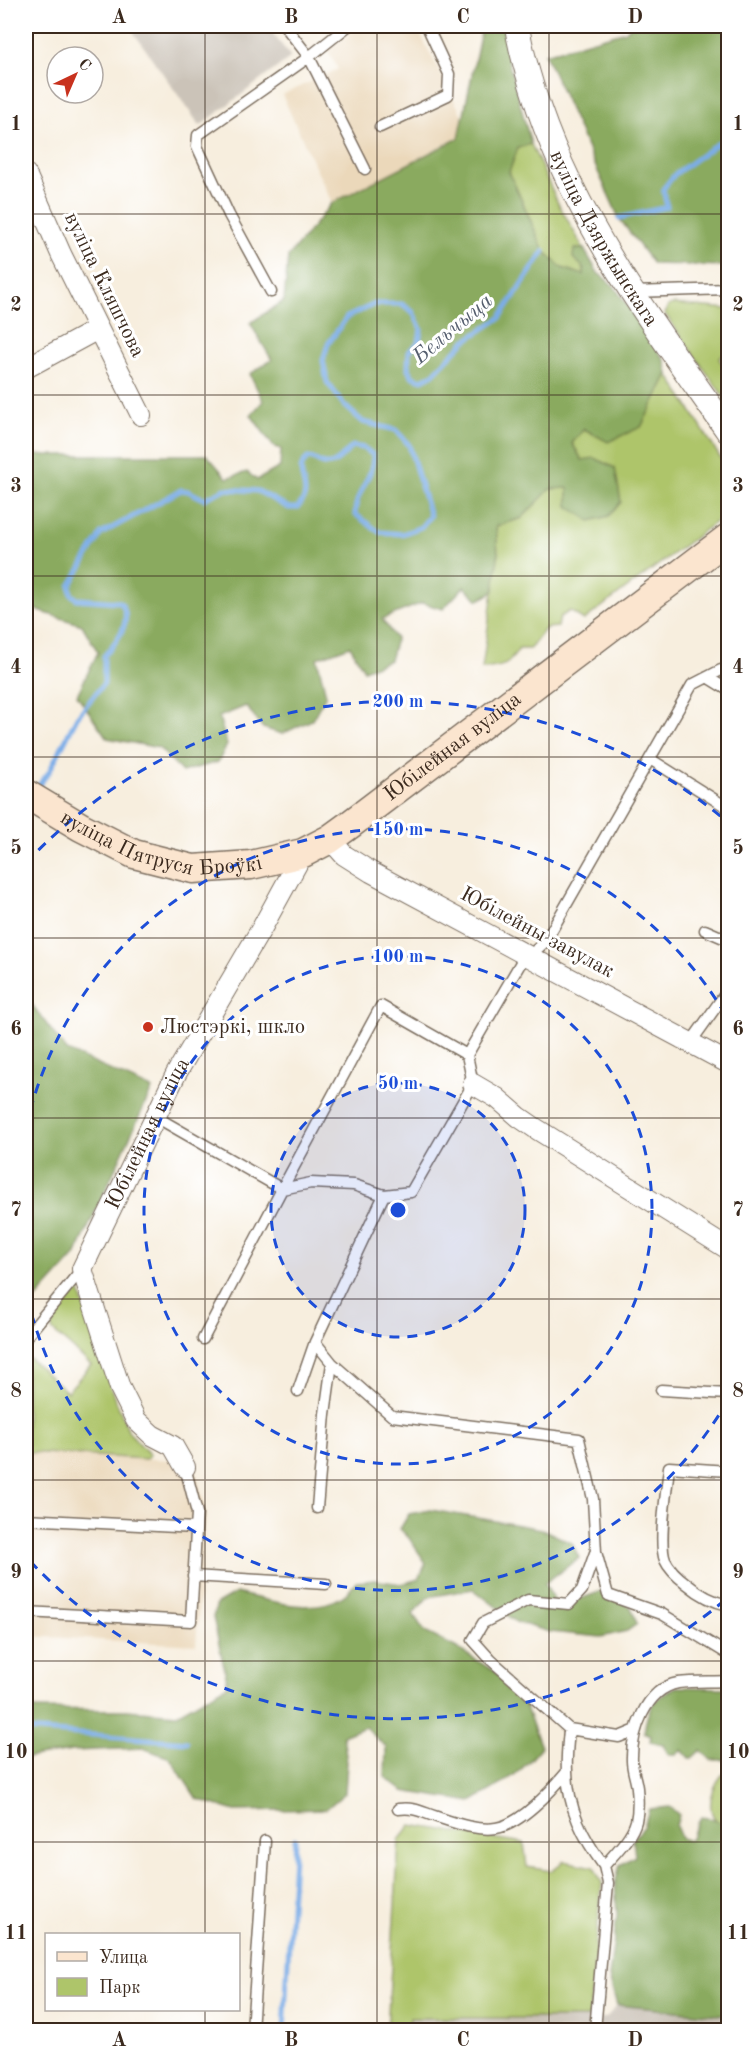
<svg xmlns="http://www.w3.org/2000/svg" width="754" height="2056" viewBox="0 0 754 2056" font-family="'Old Standard TT',serif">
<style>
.built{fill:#ebd8ba}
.industrial{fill:#cbc3b8}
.green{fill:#aec56a;stroke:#747844;stroke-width:1.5}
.forest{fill:#8aaa5e;stroke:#626a3e;stroke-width:1.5}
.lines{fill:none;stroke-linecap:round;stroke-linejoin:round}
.stream{stroke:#7bade7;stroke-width:5}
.service-casing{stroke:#7d6f61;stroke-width:13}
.minor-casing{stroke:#7d6f61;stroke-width:22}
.tertiary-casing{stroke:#7d6f61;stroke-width:26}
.secondary-casing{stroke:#7d6f61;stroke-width:31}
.service{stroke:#fff;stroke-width:10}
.minor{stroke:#fff;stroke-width:20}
.tertiary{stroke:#fff;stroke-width:24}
.secondary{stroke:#fbe5cf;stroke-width:28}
.grid{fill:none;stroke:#3b2a1e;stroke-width:1.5;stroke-opacity:0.55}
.ring{fill:none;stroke:#1d4ed8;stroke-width:3;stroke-dasharray:10 8}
.poi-dot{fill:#c8321e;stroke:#fff;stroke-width:2}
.labels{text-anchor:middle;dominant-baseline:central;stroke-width:6;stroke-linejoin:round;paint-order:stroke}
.street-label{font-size:21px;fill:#3b2a1e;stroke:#fff}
.poi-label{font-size:21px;fill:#3b2a1e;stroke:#fff;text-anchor:start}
.water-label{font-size:22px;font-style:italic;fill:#555e6e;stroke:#fff}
.centre{fill:#1d4ed8;stroke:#fff;stroke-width:3}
.ring-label{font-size:18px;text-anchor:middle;font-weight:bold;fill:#1d4ed8;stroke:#fff;stroke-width:6;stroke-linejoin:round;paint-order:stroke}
.neatline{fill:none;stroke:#3b2a1e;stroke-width:2}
.grid-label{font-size:20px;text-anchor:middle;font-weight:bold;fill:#3b2a1e}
</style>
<rect width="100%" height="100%" fill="#fff"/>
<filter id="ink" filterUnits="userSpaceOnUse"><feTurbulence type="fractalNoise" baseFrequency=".0167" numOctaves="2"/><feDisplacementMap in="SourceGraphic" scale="12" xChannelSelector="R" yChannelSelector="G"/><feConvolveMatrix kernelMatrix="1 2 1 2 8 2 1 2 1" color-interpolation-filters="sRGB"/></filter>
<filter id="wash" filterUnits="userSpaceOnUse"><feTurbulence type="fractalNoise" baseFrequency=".008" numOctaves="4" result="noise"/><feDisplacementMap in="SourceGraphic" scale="24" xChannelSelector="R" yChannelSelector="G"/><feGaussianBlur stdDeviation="1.35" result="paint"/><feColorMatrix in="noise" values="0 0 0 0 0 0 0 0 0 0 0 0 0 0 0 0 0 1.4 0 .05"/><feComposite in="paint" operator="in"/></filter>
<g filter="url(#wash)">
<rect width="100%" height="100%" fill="#f7eede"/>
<path class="built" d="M354,26H416L470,131L332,203L282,95L338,69L327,49L347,36Z
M26,1452L173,1460L187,1458L195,1467L206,1513L196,1645L26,1636Z"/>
<path class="industrial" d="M129,26H267L291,57L200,126Z
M617,2005L728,2016V2030H409L410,2018H606Z"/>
<path class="green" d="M531,144L558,203L584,249H575L584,268V276L562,268L544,251L509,172L518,147Z
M673,304L728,309V350L719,359L728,371V403L665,314L668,306Z
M668,374L728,470V509L725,515L584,620L570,611L560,617L558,627L546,628L530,649H519C506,668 504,666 482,669L498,556L496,526L522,518L550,488H568L582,460L572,443L584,429L641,427Z
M79,1289L113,1394L129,1432L150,1455L146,1459L26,1452V1359H30L67,1392L91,1365L52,1330L53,1319Z
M723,1774L728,1776V1829C725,1827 719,1824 716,1820C705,1808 713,1785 723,1774Z
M411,1825L524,1843L527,1867L551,1871L564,1861L594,1867L602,1883L589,2018H410L409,2030H387L399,1840Z"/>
<path class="forest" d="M482,26H503L508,60L531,144L518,148L509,172L544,251L562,268L584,275V268L573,258L574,249H584L598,273L614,286L665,361L668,374L641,427L608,442L584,429L572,443L582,460L595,458L615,468L621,502L609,516L590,521L568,506V488L550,489L522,518L496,526L498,556L494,591L479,600L464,587L443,609L422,603L382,619L396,639L390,660L364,670L350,646L317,658L326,695L312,720L282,734L263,728L246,706L219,717L227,745L218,762L182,772L159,748L107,738L77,695L98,652L82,625L36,610L26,597V463L34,455H207L227,478L247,472L257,480L280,467L281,449L273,446L251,415L263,401L250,374L272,360L250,323L284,301L288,257L332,203L459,138Z
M631,26H728V266L653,264L619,218L545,54L626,31Z
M26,997L67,1051L152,1089L75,1256L26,1310Z
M431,1510L542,1529L572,1543L579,1558L545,1583L557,1607L602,1591L631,1607L637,1624L627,1631L601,1637L550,1632L516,1622L473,1589L428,1597L413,1614L425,1632L455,1647L494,1671L525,1705L541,1747C521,1775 499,1785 471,1802L403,1791L385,1777L386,1747L365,1727L343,1736L347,1762L345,1793L326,1809L235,1811L197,1799L170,1758L143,1748L72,1751L26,1758V1709L127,1710L177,1714L228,1685L213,1617L217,1604L236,1593C269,1600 313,1616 343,1596C348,1593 352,1587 356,1582L375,1580L401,1584L419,1579L426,1563L409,1538L400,1529L409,1514Z
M676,1687L725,1688L728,1692V1760H711L701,1750L692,1758H689L682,1750L676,1755H669L663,1745L650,1742L651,1735L644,1732C648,1705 653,1700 676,1687Z
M670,1807L679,1815L676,1826L681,1838L689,1841L701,1817L715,1819L728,1829V2016L617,2005L609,1977L617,1916L615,1884L620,1865L635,1856L633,1839L644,1827L649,1809Z"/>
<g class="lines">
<path class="stream" d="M619,218L667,207L663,189L675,174L728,136
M35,790L49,772L77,717L104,683V656C116,642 135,620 120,602L77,599L71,594L70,586L101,534L181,490L188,491L204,499L225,489L258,491L289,508H297C318,488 289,474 308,458C315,458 315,461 321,463C335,469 344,453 353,446L364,448L373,455C374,478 355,491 355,514L379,532L402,534L421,527L430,516L409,445L396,430L363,422L344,405L327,382L323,360L328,344L347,317L375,304H402L413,312L421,329L419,342L409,351L408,369L413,377L422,380L433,374L465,341L500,318L544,251
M26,1730L187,1742
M284,2030L295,1839"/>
</g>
</g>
<g filter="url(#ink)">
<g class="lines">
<defs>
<path id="service" d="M285,26L309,57L365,169
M380,127L448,95L449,74L427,26
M271,292L229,215L197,146L198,135L309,57L348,26
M633,292L728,289
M707,677L728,690
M650,759L728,808
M705,930L728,940
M691,1042L728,990
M156,1117L282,1189L311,1183L354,1185L384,1195
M26,1337L82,1269
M203,1339L282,1189L381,1006L467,1055L520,964L545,942L692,685L721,670
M315,1342L332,1363L392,1416L579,1439L593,1499L596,1552L608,1595L662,1614L728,1654
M661,1390L728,1394
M298,1391L315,1342L384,1195L411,1192L473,1084L467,1055
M728,1471L669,1467C667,1488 658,1543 665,1560C669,1569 679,1578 687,1584C699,1594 713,1602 728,1605
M317,1508L325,1414L332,1363
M26,1519L195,1528
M595,1553L582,1590L569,1604L528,1600L483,1623L473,1640L491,1660L569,1729L619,1737L636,1730
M193,1576L326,1584
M26,1612L191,1621L197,1513L185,1467
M569,1729C568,1743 566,1757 567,1771C568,1808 583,1838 604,1866
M398,1809C416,1807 421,1812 437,1817C455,1823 477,1831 496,1828C520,1825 552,1790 567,1772
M252,2030L265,1841
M595,2030L608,1883L604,1866C614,1854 632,1837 636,1821C638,1812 638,1798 637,1788C636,1779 632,1770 632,1761C631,1733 645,1689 678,1683C694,1681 712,1682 728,1681"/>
<g id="minor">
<path d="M26,174L61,254L141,415"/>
<path d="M26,368L98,329"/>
<path d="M330,839L344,855L371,872L728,1063"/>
<path d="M473,1084L497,1098L519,1117L535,1128L728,1249"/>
<path id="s1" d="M185,1467L173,1446L152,1435L136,1420L120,1388L82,1269L176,1074L263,926L303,853"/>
</g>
<g id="tertiary">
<path id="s2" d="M517,26C521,54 530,82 539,109C580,228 657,330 728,431"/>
</g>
<g id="secondary">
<path id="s3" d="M26,794L81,827L134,854L193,869L251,865L303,853L330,839L352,823L728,538"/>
</g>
</defs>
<use href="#service" class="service-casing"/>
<use href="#minor" class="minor-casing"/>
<use href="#tertiary" class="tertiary-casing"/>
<use href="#secondary" class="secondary-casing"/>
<use href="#service" class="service"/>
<use href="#minor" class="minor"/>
<use href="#tertiary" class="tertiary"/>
<use href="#secondary" class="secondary"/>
</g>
</g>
<path class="grid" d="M205,26V1934M377,26V2030M549,26V2030M26,214H728M26,395H728M26,576H728M26,757H728M26,938H728M26,1118H728M26,1299H728M26,1480H728M26,1661H728M26,1842H728M205,2010V2030"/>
<circle cx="398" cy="1210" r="127" fill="#1d4ed8" fill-opacity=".12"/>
<g class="ring">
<circle cx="398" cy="1210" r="127"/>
<circle cx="398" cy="1210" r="254"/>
<path d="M728 1400A381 381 0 0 1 26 1292M26 1128A381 381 0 0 1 728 1019"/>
<path d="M725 1600A509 509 0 0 1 26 1557M26 863A509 509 0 0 1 725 820"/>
</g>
<circle class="poi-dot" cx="148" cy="1027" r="6"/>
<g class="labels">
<g class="street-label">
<text stroke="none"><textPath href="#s2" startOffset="231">вуліца Дзяржынскага</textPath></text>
<text transform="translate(104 285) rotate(64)">вуліца Кляшчова</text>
<text stroke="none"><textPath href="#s3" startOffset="480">Юбілейная вуліца</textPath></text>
<text stroke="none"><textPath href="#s3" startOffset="148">вуліца Пятруся Броўкі</textPath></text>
<text transform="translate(537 933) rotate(28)">Юбілейны завулак</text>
<text stroke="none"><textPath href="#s1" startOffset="381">Юбілейная вуліца</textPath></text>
</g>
<g class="poi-label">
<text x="160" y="1027">Люстэркі, шкло</text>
</g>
<g class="water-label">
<text transform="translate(453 329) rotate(-40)">Бельчыца</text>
</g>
</g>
<circle cx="398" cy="1210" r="9" class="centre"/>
<g class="ring-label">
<text x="398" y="707">200 m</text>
<text x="398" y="835">150 m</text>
<text x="398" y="962">100 m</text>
<text x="398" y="1089">50 m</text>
</g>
<rect width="754" height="2056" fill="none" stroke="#fff" stroke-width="66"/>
<rect x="45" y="1933" width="195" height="78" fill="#ffffff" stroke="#b1aaa5" stroke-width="1.5"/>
<rect x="57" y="1952" width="30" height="9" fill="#fbe5cf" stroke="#b1aaa5" stroke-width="1.5"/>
<text x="99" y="1963" font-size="18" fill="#3b2a1e">Улица</text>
<rect x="57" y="1978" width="30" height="18" fill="#aec56a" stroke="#b1aaa5" stroke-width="1.5"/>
<text x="99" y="1993" font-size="18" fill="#3b2a1e">Парк</text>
<g transform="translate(75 75) rotate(44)"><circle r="28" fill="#ffffff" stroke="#b1aaa5" stroke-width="1.5"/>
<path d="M0-4.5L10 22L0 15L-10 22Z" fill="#c8321e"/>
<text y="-9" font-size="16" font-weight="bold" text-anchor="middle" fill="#3b2a1e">С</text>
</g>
<rect x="33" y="33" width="688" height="1990" class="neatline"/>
<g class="grid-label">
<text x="119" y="23">A</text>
<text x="291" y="23">B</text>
<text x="463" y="23">C</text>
<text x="635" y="23">D</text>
<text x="16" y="130">1</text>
<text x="738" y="130">1</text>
<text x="16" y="311">2</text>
<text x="738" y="311">2</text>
<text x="16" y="492">3</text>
<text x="738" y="492">3</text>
<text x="16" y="673">4</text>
<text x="738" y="673">4</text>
<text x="16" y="854">5</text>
<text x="738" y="854">5</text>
<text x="16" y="1035">6</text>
<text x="738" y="1035">6</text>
<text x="16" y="1216">7</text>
<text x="738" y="1216">7</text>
<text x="16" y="1397">8</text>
<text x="738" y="1397">8</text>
<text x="16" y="1578">9</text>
<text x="738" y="1578">9</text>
<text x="16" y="1758">10</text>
<text x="738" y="1758">10</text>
<text x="16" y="1939">11</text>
<text x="738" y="1939">11</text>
<text x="119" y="2046">A</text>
<text x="291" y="2046">B</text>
<text x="463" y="2046">C</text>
<text x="635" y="2046">D</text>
</g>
</svg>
